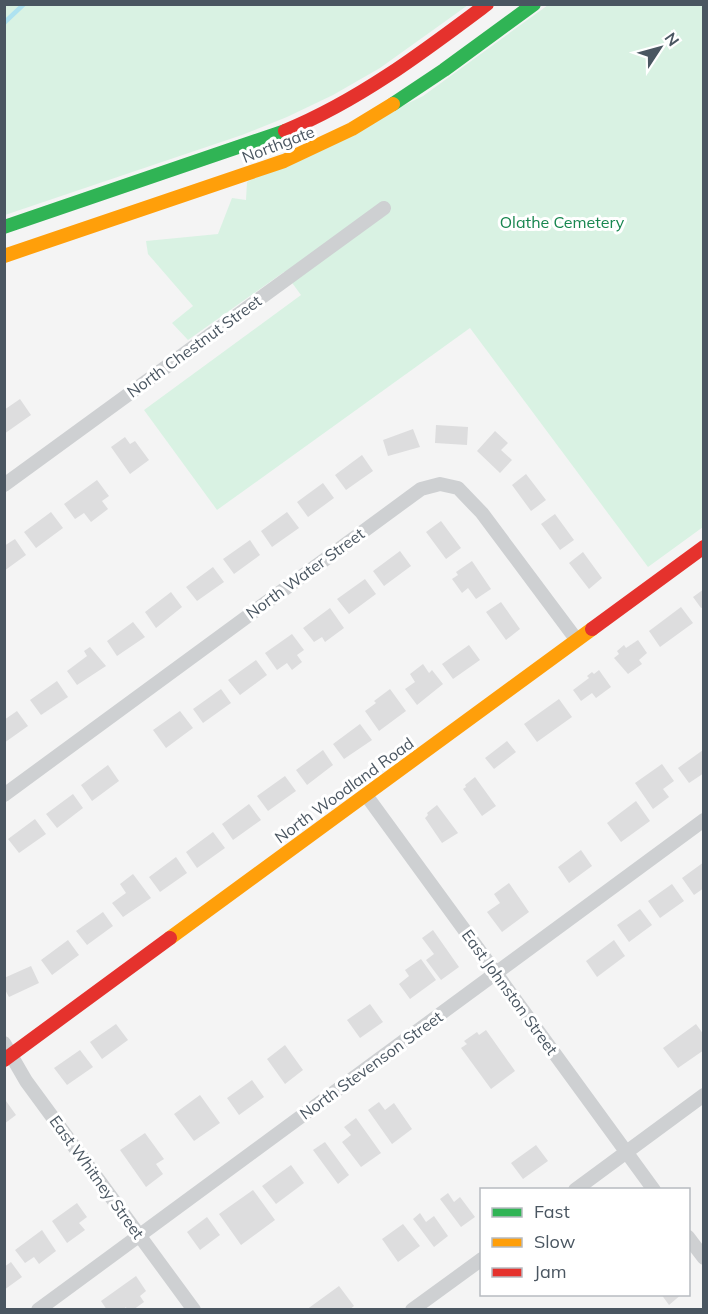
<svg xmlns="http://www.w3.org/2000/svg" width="708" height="1314" viewBox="0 0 708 1314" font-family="Mulish,sans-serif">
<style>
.green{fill:#d9f2e3}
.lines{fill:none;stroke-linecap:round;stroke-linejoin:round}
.stream{stroke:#aee2f0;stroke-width:4.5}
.building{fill:#ddddde}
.street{stroke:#ced0d2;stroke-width:14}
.fast{stroke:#30b455;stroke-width:14}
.slow{stroke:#ff9f0a;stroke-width:14}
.jam{stroke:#e5322d;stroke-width:14}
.labels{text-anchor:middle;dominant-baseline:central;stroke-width:6;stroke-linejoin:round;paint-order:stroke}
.street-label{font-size:16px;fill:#4a5661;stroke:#fff}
.park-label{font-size:16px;fill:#17864f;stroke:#fff}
</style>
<rect width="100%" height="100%" fill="#f4f4f4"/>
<path class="green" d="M4,5L5,4L468,5L380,68L333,95L287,117L242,135L5,215Z
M548,5H703V527L648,567L470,328L217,510L144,410L301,295L284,272L188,340L172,323L193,306L148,254L146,241L218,234L232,198L246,200L247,182L423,96Z"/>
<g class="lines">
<path class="stream" d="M4,23L24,4"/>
</g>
<path class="building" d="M20,399L31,415L4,434V410Z
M436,425L468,427L467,445L435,443Z
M413,429L420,447L388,456L383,440Z
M495,431L508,443L501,450L512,460L500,473L477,451Z
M125,437L130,444L135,441L149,460L130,474L111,447Z
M362,455L373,471L346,490L335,475Z
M526,474L546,500L531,511L512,485Z
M97,480L109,496L102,501L108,509L91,522L84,513L75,519L64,504Z
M323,483L334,498L308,517L297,502Z
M51,512L63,528L36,548L24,532Z
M287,512L299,528L272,547L261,531Z
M555,514L574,540L560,550L541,524Z
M441,521L461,548L446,559L426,532Z
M15,539L26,555L4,571V546Z
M250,540L260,555L234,574L223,559Z
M400,551L411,566L384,586L373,571Z
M583,552L602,578L589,589L569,563Z
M472,561L491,589L476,599L468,588L462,593L452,579L458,575L456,572Z
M213,567L224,582L197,601L186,587Z
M365,579L376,594L349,614L337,599Z
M704,589V607L701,608L693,597Z
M171,592L182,607L156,628L145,612Z
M501,602L520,629L506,640L486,612Z
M681,607L693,623L660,647L649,631Z
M330,608L344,628L325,642L322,637L314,642L303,628Z
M133,622L145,637L117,656L107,641Z
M292,634L304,650L297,655L302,662L292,670L287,663L277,670L265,653Z
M638,640L647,653L639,660L642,664L628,674L614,658L619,654L617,651L624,645L626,648Z
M469,645L480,660L453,679L442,664Z
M90,647L106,666L77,685L67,671L87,656L84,651Z
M256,660L267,675L240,695L228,680Z
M423,664L429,673L432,670L443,684L417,705L405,689L415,682L410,674Z
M599,670L611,687L596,698L592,693L581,701L573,690L589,678L587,676L592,672L594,674Z
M57,681L68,697L41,715L30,700Z
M221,689L231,703L203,723L193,709Z
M390,689L406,711L379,731L365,711L376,703L374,701Z
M559,699L572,717L537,742L524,724Z
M17,711L28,726L4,743V720Z
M180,711L193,728L166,748L153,730Z
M360,724L372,740L344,759L333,744Z
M507,741L516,752L494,769L485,758Z
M323,750L333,765L307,785L296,770Z
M703,750L704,773L689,783L678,768Z
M662,764L674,781L663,789L669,797L653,809L635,783Z
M108,765L119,781L92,801L81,785Z
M285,776L296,791L268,811L257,796Z
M475,777L496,806L482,816L463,789L466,787L465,785Z
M73,794L83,808L57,828L46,814Z
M636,801L650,821L621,842L607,823Z
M249,804L261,820L233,840L222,824Z
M437,805L458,833L442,843L425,818L428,815L427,813Z
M35,819L46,834L19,853L8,839Z
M213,832L225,848L197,868L186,852Z
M581,850L592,866L569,883L558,867Z
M176,857L187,873L160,892L149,877Z
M704,862V888L694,895L682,878Z
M133,874L151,898L123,917L112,903L126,893L120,884Z
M509,883L529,912L502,932L487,912L500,903L494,894Z
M672,884L684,901L660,918L648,901Z
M640,909L652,925L629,942L617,925Z
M103,912L113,926L87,945L76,931Z
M433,930L459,967L441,980L426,960L434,954L422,938Z
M68,940L79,955L52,975L41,960Z
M614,940L625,956L597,977L586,961Z
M421,959L436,980L410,999L399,984L409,976L405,970Z
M31,966L39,983L9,997L4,988V978Z
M370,1004L383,1022L360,1038L347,1020Z
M116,1024L128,1040L102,1059L90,1042Z
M696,1024L704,1035V1050L678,1068L663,1048Z
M486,1030L515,1071L491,1089L461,1048L467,1044L464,1041L477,1032L479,1035Z
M285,1045L303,1070L285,1084L267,1059Z
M80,1050L93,1067L67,1085L54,1068Z
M252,1080L264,1097L239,1115L227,1098Z
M200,1095L220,1123L194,1141L174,1114Z
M6,1101L16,1115L4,1124V1102Z
M379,1102L385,1110L394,1103L412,1129L392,1144L368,1110Z
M356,1118L381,1153L361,1167L342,1142L351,1135L344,1127Z
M145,1133L164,1159L156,1164L163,1174L146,1187L120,1150Z
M325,1142L349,1175L338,1184L313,1150Z
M536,1145L548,1161L523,1179L511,1163Z
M291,1165L304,1183L276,1204L262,1186Z
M253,1190L275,1220L241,1245L219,1214Z
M448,1193L454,1202L460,1197L475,1217L461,1227L440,1199Z
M77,1203L87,1217L79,1223L85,1230L67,1243L52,1221Z
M420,1213L426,1222L434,1216L448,1236L434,1247L413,1219Z
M207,1217L220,1235L200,1250L187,1232Z
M403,1224L420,1246L398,1262L382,1239Z
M42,1230L56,1251L39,1264L34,1257L25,1263L15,1250Z
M11,1262L22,1277L4,1290V1267Z
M136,1276L146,1291L140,1296L144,1302L133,1310H127L126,1307L123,1310H107L101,1301Z
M339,1286L354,1306L349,1310H306Z
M661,1294H682L669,1305Z"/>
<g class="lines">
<path class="street" d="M4,485L384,208
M4,795L421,489L440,484L458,488L482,513L576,639
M366,795L654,1190
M4,1043L26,1081L194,1310
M575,1190L704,1095
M688,1237L704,1258
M38,1310L704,820
M412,1310L482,1259"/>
<path class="fast" d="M393,104L444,70L534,4
M4,227L285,131"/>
<path class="slow" d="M4,256L284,161L352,129L393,104
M170,938L592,629"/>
<path class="jam" d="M285,131C360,100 423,52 487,4
M592,629L704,547
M4,1060L170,938"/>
</g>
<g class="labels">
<g class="street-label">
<text transform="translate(278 144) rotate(-21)">Northgate</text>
<text transform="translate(194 346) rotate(-36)">North Chestnut Street</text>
<text transform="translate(305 573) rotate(-36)">North Water Street</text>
<text transform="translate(344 790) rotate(-36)">North Woodland Road</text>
<text transform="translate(510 992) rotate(54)">East Johnston Street</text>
<text transform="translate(371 1065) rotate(-36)">North Stevenson Street</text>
<text transform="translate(97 1177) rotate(54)">East Whitney Street</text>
</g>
<g class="park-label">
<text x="562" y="222">Olathe Cemetery</text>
</g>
</g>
<rect width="708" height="1314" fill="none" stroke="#4a5661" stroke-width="12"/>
<rect x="480" y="1188" width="210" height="108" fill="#ffffff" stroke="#b7bbc0" stroke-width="1.5"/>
<rect x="492" y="1208" width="30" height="9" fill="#30b455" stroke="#b7bbc0" stroke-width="1.5"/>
<text x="534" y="1218" font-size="18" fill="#4a5661">Fast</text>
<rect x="492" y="1238" width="30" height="9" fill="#ff9f0a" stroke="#b7bbc0" stroke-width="1.5"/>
<text x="534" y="1248" font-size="18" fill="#4a5661">Slow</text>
<rect x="492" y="1268" width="30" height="9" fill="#e5322d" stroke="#b7bbc0" stroke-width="1.5"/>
<text x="534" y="1278" font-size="18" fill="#4a5661">Jam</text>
<g transform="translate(660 48) rotate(54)" stroke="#ffffff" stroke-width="4.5" paint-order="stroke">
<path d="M0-4.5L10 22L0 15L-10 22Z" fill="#4a5661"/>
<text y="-9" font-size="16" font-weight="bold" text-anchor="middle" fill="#4a5661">N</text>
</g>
</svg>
